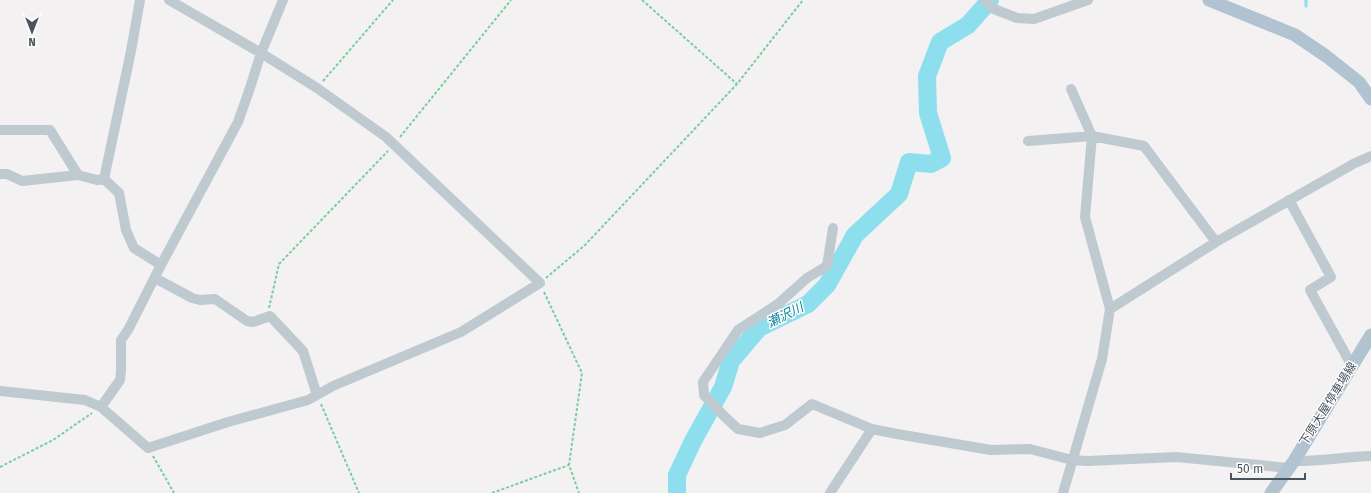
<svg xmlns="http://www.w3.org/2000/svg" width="1371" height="493" viewBox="0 0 1371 493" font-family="'Fira Sans','Noto Sans JP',sans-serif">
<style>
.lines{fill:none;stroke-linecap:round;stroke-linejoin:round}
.stream{stroke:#8ddfee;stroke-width:3}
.river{stroke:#8ddfee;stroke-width:18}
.path{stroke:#77cf9f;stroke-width:2;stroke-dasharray:3 2;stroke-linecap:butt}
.minor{stroke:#bfc9d0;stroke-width:10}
.major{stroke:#b1c2d0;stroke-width:13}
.labels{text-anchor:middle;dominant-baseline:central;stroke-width:3;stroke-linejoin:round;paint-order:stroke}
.street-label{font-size:12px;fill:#48555f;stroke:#fff}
.water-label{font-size:13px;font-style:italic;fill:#0c8297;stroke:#fff}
</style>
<rect width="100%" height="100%" fill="#f3f1f1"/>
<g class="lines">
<path class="stream" d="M1306,0V6"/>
<path class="river" d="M677,493V475L693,441L723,387L731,361L759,328L808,304L827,285L855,235L899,194L909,162L931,164L942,158L928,113L927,76L940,42L968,25L990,0"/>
<path class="path" d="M642,0L737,84
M323,81L393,0
M400,137L511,0
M546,278L585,245L737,84L803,0
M544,292L582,373L569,465L579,493
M269,308L279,264L388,151
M321,404L359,493
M153,456L174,493
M0,467L53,440L92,413
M492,493L569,465"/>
<path class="minor" d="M984,0L994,9L1017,18L1034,19L1088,0
M0,130H50L78,175
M1028,141L1092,136L1144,146L1216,242
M0,174H7L22,181L78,175L97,180L104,179
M104,179L131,51L140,0
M104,179L119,193L126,230L134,248L161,265
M1289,200L1331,277L1310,290L1352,366
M833,228L827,266L807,278L778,304L738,330L703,382L704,395L725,417L738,429L760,433L785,425L812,404L872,429
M155,278L192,298L200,300L215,299L247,321L253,322L270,316L303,351L317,395
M1110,309L1216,242L1355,163L1371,156
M0,391L85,400L101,407L148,448L228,422L308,400L333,386L461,332L540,283L386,137L317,88L261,53L169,0
M101,407L120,380L121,371V340L128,330L161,265L238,122L250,88L261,53L283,0
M1294,461C1320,461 1345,457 1371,456
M830,493L872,429L897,434L991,450L1030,449L1072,460L1088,461L1176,457L1289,468
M1063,493L1102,359L1110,309L1085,217L1092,136L1071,89"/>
<path class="major" d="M1209,0L1295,35L1326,56L1359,82L1371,99
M1271,493L1294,461L1371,335"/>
</g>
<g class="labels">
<g class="street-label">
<text transform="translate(1328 404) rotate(-58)">下原大屋停車場線</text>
</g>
<g class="water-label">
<text transform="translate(785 315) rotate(-27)">瀬沢川</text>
</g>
</g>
<g transform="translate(32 32) rotate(180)" stroke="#ffffff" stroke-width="3" paint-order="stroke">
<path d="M0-3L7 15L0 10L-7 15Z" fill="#48555f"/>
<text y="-6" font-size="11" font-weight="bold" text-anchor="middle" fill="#48555f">N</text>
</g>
<path d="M1231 473v6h74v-6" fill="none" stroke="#48555f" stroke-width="2"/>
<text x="1237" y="473" font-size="12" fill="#48555f" stroke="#ffffff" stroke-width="3" paint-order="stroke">50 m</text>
</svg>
